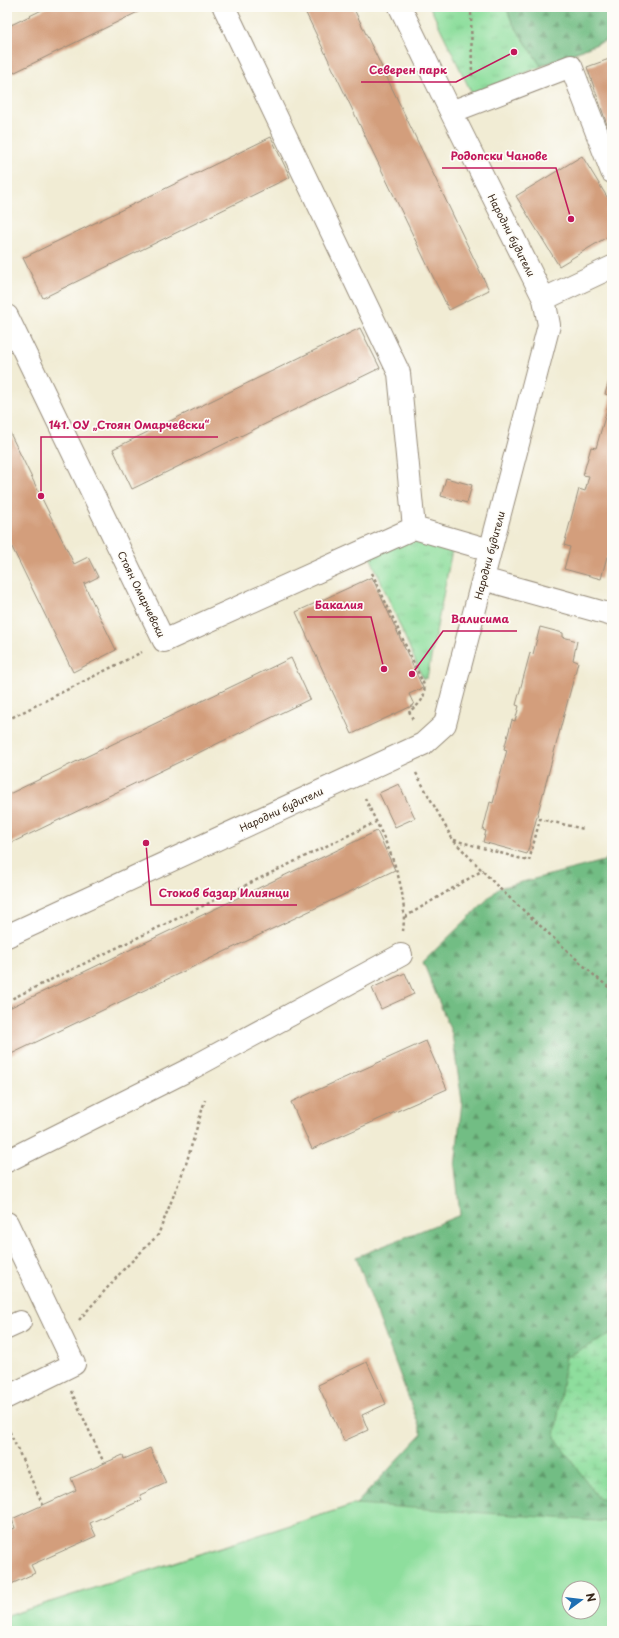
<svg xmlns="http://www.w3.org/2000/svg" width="619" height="1638" viewBox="0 0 619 1638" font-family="'Playpen Sans',sans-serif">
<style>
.grass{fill:url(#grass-tufts);stroke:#64845e}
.forest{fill:url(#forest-firs);stroke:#567451;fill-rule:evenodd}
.wetland{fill:url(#wetland-marsh);stroke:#64845e}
.garden{fill:#8ede9d;stroke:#64845e;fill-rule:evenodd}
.building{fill:#d39e7b}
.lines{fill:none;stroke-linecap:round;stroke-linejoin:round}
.minor-casing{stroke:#968b79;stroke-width:24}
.path{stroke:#968b79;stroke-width:2.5;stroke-dasharray:3 3;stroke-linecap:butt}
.minor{stroke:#fff;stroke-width:22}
.labels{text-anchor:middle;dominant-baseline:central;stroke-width:3.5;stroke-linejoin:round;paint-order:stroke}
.street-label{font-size:10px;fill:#3b2a1e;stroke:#fdfcf7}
.leader{fill:none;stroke:#c2185b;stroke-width:1.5}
.callout-dot{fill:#c2185b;stroke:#fdfcf7;stroke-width:1.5}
.callout-label{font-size:11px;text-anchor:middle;font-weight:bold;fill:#c2185b;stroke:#fdfcf7;stroke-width:3.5;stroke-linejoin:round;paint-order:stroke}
</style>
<defs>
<pattern id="grass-tufts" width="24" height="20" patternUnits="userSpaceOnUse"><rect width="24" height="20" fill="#8ede9d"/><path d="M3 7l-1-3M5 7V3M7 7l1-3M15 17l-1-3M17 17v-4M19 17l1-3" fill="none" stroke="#7bbf87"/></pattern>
<pattern id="forest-firs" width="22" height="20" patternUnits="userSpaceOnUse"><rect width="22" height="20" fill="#72bd84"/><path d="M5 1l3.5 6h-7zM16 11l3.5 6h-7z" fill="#5f9a6b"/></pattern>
<pattern id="wetland-marsh" width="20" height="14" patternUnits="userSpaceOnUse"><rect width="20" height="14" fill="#8ede9d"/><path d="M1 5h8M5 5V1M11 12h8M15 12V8" fill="none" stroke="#7bbf87"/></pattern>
</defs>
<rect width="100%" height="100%" fill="#fdfcf7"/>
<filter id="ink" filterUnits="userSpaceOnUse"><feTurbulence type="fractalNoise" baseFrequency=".025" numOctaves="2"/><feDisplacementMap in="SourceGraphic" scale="8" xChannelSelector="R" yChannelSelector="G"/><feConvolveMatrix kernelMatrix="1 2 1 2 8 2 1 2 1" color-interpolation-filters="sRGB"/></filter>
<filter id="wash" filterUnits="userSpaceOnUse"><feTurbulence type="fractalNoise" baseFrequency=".012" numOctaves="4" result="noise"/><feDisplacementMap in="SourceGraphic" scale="16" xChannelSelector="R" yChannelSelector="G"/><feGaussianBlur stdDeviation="0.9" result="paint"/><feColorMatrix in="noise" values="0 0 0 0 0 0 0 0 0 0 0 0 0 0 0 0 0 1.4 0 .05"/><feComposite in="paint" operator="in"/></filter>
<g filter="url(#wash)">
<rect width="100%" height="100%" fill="#f1ecd4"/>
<path class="grass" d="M430,7H612V38L472,94Z
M420,534L452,550L427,678L423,679L369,554Z"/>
<path class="forest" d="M506,7H612V38L541,66L512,22Z
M612,854V1631H7V1616L356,1504L422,1434L356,1257L460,1215L455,1167L462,1101L452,1034L423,962L499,888L604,861ZM569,1588H593V1612H569Z"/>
<path class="wetland" d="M612,1334V1497L599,1499L555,1437L566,1357Z"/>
<path class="garden" d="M356,1504L612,1522V1631H7V1616ZM569,1588H593V1612H569Z"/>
<g id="blocks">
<path class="building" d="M48,7H148L7,76V27Z
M303,7H353L489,290L449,310Z
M612,58V139L587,67Z
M271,137L290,177L43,298L23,258Z
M582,156L612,205V234L559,266L516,196Z
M360,328L380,368L132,489L113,449Z
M612,371V558L607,557L601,579L564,569L570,547L564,545L579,489L585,491L589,476L583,475L591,447L596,448L611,396L605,394Z
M7,427L74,564L88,557L98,577L84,584L116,650L73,672L7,537Z
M446,478L472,485L467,503L441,496Z
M372,577L423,688L409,694L414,705L352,734L296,612Z
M540,627L563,633V637L577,641L573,660L578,662L527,854L483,842L486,831L483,830L490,802L493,803L507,750L504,749L512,720L515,721L519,706L516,705L530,653L533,654Z
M291,658L310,699L7,845V795Z
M399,784L415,818L395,827L379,793Z
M377,831L395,870L7,1056V1009Z
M405,973L414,994L381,1009L372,988Z
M426,1041L447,1089L312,1149L291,1102Z
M367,1362L386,1404L362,1415L368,1430L344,1441L318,1385Z
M150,1448L166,1483L140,1495L142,1500L90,1523L96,1536L31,1565L35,1573L7,1586V1531L15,1528L12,1519L76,1490L71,1478L123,1455L124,1459Z"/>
</g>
</g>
<g filter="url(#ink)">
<use href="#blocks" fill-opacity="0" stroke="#968b79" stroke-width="1"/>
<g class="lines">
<defs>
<path id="minor" d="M224,7L399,373L414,528
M451,112L571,66L612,172
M544,299L612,267
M7,316L164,641L414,528L490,550
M483,579L612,615
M7,936L423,744L445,724L549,325L544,299L451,112L400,7
M7,1161L192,1068L401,955
M7,1223L74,1364L7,1397
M7,1328L20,1322"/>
</defs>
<use href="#minor" class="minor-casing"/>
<path class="path" d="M471,7L472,78
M372,573L424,685C426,698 420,705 409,711L413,720
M7,720L142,652
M416,773L453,840L499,888L596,977L612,990
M365,798C385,841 409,882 403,931
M454,840L529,861L540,819L584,829
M405,917L483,870
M7,1001L376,822
M79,1320L123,1270L158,1235L186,1164L205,1100
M71,1391L104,1463
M7,1426L43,1505"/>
<use href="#minor" class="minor"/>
</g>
</g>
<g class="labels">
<g class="street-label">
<text transform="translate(512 235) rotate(63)">Народни будители</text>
<text transform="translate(489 555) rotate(-75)">Народни будители</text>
<text transform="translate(142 594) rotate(64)">Стоян Омарчевски</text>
<text transform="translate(281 809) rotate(-25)">Народни будители</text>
</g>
</g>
<path class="leader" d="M514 52L456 82H361M571 219L556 168H442M41 496L41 437H218M384 669L371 617H307M412 674L443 631H517M146 843L151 905H297"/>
<g class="callout-dot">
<circle cx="514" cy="52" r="4"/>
<circle cx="571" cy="219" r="4"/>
<circle cx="41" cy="496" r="4"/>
<circle cx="384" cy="669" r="4"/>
<circle cx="412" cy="674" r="4"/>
<circle cx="146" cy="843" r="4"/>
</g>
<g class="callout-label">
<text x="408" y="74">Северен парк</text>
<text x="499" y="160">Родопски Чанове</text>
<text x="129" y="429">141. ОУ „Стоян Омарчевски“</text>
<text x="339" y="609">Бакалия</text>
<text x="480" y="623">Валисима</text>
<text x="224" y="897">Стоков базар Илиянци</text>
</g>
<rect width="619" height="1638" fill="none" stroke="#fdfcf7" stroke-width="24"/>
<g transform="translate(581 1600) rotate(75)"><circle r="19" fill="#fdfcf7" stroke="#afa8a0"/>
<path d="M0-3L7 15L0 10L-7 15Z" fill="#1f6fb2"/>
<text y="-6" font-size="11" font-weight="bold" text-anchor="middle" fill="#3b2a1e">N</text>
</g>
</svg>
